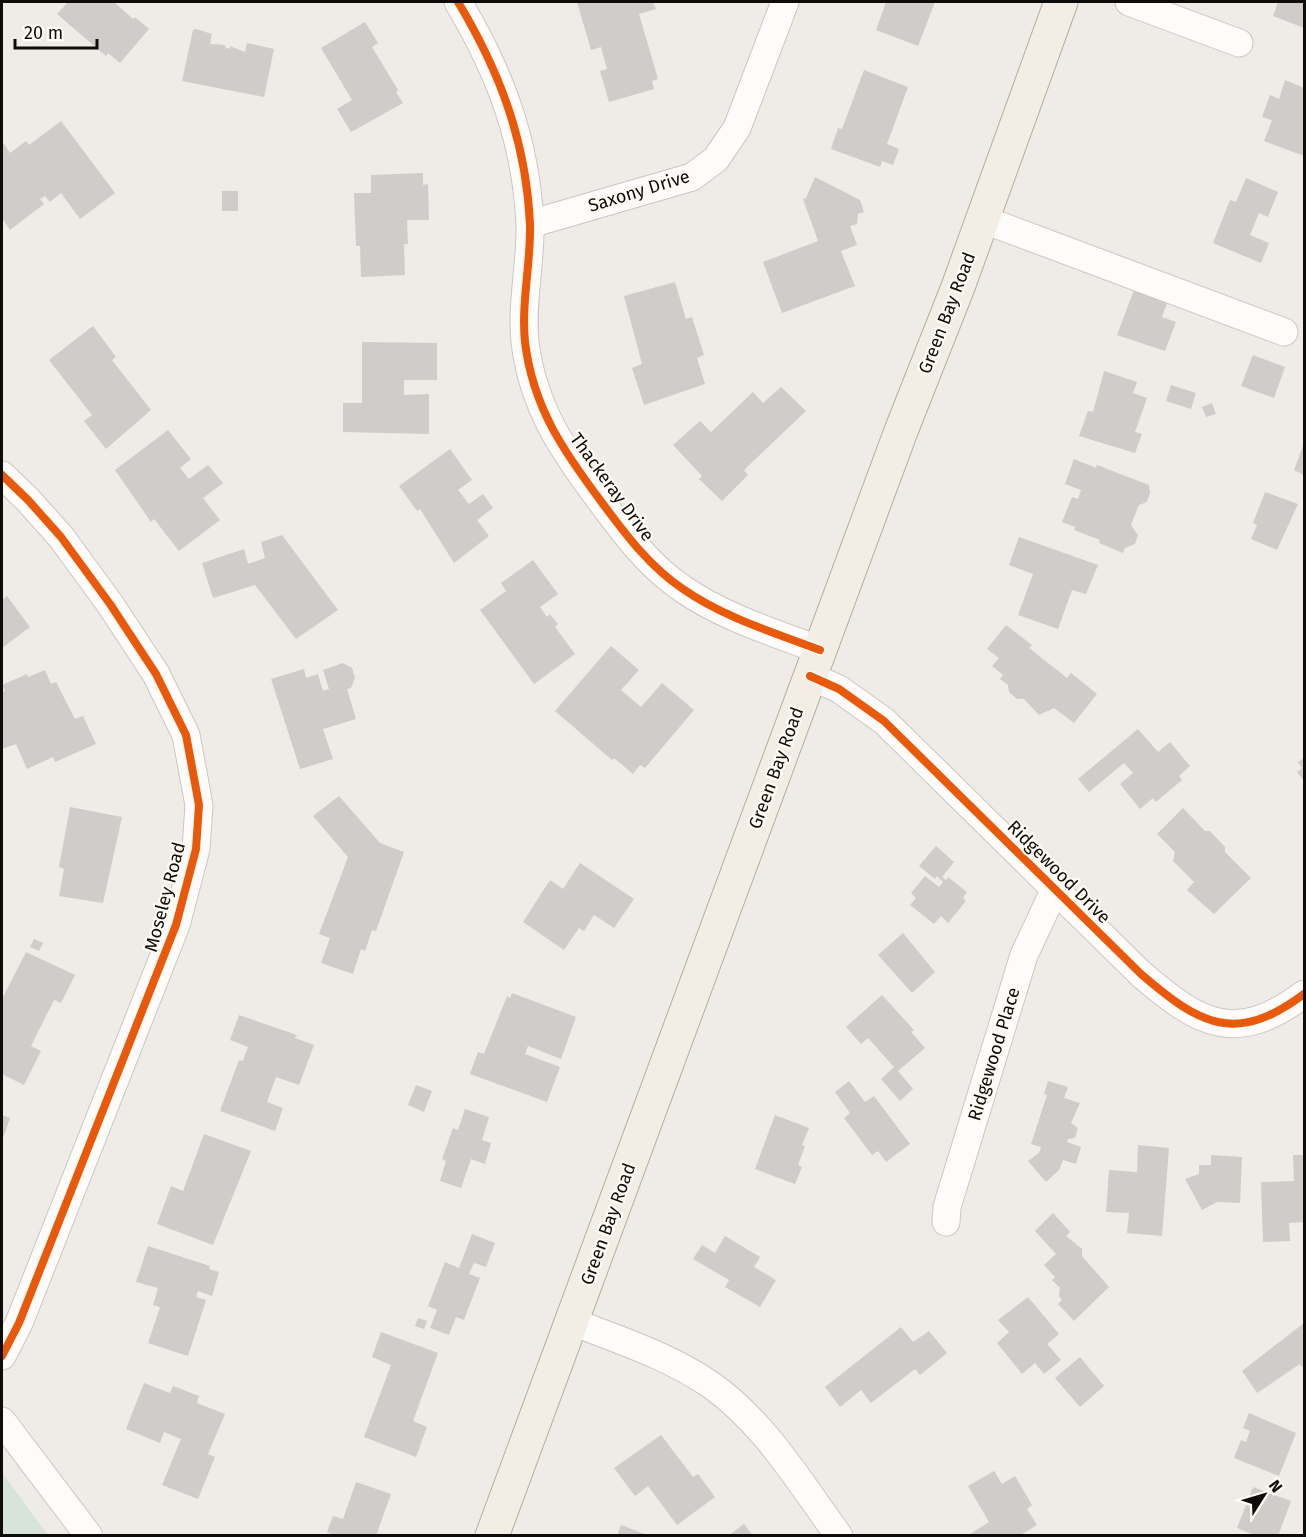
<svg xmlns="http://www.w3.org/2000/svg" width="1306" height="1537" viewBox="0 0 1306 1537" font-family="'Fira Sans',sans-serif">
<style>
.green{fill:#d7e4d8}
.building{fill:#d0ccc9}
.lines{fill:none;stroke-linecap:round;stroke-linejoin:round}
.minor-casing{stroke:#cac7c3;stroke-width:29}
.major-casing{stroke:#b7ae9e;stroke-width:35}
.minor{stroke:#fdfcfb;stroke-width:27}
.major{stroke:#f2eee5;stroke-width:33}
.cycleway-casing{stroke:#fefaf4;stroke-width:11}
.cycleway{stroke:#e8590c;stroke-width:8}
.labels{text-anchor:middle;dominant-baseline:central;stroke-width:4.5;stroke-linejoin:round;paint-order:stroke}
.street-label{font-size:18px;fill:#0e0c09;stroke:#fefaf4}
</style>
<rect width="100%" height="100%" fill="#efebe6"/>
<path class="green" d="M2,1473L48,1535H2Z"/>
<path class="building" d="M68,2H117L115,3L133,19L135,17L149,29L120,63L108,53L106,56L57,14Z
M577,2H653L656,9L639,14L658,79L652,81L654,89L609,102L600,71L607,69L601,47L591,50Z
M886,2H935L918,46L876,30Z
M1278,2H1304V28L1273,16Z
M365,22L378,43L372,47L398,90L396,92L403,103L351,132L337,109L352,100L321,48Z
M196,29L212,34L210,44L225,45V47L230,49V46L245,52L247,43L274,49L264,97L182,81L193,30Z
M864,70L908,87L887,144L899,149L893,165L882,161L880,167L831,149L838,128L842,129Z
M1285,80L1304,88V156L1264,141L1272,120L1262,117L1270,95L1279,99Z
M61,121L115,193L80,219L61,193L50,202L45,196L40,199L44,204L10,230L2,218V141L10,153L26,141L29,145Z
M423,173V185L428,184L429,220H407L408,244H404L405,275L361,277L360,246H356L354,193H371V175Z
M815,177L860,200L864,212L858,214L857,224L850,226L857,245L841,251L855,286L782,313L763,262L818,241L803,199L806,198Z
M1246,178L1278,192L1268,217L1259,213L1250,235L1269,243L1261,263L1213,243L1230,200L1236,202Z
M222,191H238V211H222Z
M675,282L686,319L692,317L704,355L697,358L705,384L644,405L632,368L642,364L624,296Z
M1134,290L1167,303L1162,317L1176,322L1165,351L1117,335Z
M93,326L116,357L112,360L151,410L106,449L84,421L92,415L49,360Z
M362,342L437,343V380H404V395L429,394V434L343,432V403H362Z
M1253,355L1285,367L1274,398L1241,386Z
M1104,371L1137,382L1133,393L1147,398L1135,432L1142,434L1135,453L1079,436L1088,411L1093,412Z
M1171,385L1196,393L1191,409L1166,401Z
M781,387L806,411L744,470L748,475L722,501L699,479L702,476L673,445L700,421L711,432L753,392L763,403Z
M1212,403L1216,414L1206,417L1202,407Z
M168,430L191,459L180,468L189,479L208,465L223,483L203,498L220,520L179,551L154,519L151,522L115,470Z
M1304,443V475L1294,470Z
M450,449L472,480L458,490L469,504L483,494L493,508L477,520L489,536L454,563L420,509L417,511L399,486Z
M1074,459L1096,468L1097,465L1149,485L1150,493L1147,502L1139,505L1131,525L1138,535L1135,544L1125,548L1123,553L1099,543L1100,540L1074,530L1075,527L1062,522L1072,497L1078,499L1081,490L1065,484Z
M1265,492L1298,504L1277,550L1251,539L1257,525L1253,523Z
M282,535L338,610L296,639L255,585L213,598L202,563L244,549L248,564L265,558L261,542Z
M1019,537L1098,565L1086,594L1072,590L1058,629L1018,615L1033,574L1009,565Z
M533,560L558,594L540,607L547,617L550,614L558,624L555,627L575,654L534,684L480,610L506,591L501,583Z
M7,596L30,627L2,648V600Z
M1006,625L1032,645L1029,648L1067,678L1071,673L1097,694L1074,723L1054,708L1039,715L1024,699H1017L1009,692L1008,685L1000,679L1003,675L992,666L999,658L987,649Z
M611,646L639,670L621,690L641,707L662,683L694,710L645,768L640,765L633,774L614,758L612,760L555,711Z
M343,663L352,668L355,678L351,688L347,689L356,719L323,729L333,759L300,769L271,679L304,669L306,678L318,674L323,691L329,689L323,670Z
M45,670L51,684L56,682L75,719L83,716L96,744L55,762L53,757L27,769L16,744L2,749V692L5,691L2,685L27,674L28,677Z
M1138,729L1158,752L1170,742L1190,766L1179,776L1182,780L1156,802L1153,798L1140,809L1120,784L1133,773L1124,763L1089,792L1078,779Z
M1304,758V781L1297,772L1302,768L1298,762Z
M339,796L380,843L404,852L376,931L372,930L365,951L361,949L353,974L321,963L330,938L319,934L348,857L313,816Z
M70,807L122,817L103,903L59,896L64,869L59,867Z
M1183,808L1205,831H1210L1225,847V852L1251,878L1214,914L1187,890L1194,882L1173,861L1175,852L1157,834Z
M936,846L954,862L942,877L946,880L948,877L967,892L963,898L966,901L948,923L941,916L934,924L910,905L916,898L911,893L925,876L939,887L943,882L937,876L935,879L919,866Z
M580,863L634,899L614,928L594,915L584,931L579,928L564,950L523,922L550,880L563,889Z
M903,933L935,972L912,993L878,955Z
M34,939L43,943L39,951L30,947Z
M26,952L75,975L61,1003L54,1000L31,1046L41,1051L24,1085L2,1074V999Z
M512,993L576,1017L561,1059L528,1046L525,1054L560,1067L547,1102L470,1074L478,1052L484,1054L507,996L510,998Z
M882,995L914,1030L911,1032L925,1048L898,1071L913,1089L900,1101L881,1079L894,1067L868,1038L861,1044L846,1027Z
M239,1015L297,1035L295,1038L314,1045L299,1085L276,1077L267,1102L283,1108L275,1131L220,1111L239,1060L243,1061L248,1047L230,1040Z
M849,1081L865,1102L874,1096L910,1144L886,1162L878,1151L872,1155L844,1118L850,1113L835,1092Z
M1048,1081L1068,1087L1064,1098L1080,1103L1071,1123L1078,1128L1075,1138L1068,1139L1067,1142L1081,1147L1076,1164L1063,1160L1059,1170L1046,1182L1028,1161L1039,1153L1041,1147L1031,1144L1047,1095L1044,1094Z
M416,1085L432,1091L424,1112L408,1105Z
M465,1109L489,1117L482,1140L491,1143L485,1164L471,1159L461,1188L440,1181L446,1161L442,1159L453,1128L458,1130Z
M2,1115L10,1118L2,1141Z
M775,1115L809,1128L802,1145L805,1146L798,1165L802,1167L795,1184L755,1169Z
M204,1134L251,1151L213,1245L157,1224L171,1186L183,1191Z
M1138,1145L1169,1148L1162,1236L1127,1233L1129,1213L1106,1212L1109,1170L1137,1172Z
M1211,1155L1242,1157L1240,1203L1217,1202L1202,1210L1185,1179L1199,1174V1165H1211Z
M1293,1155H1304V1222L1289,1223L1290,1241L1263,1242L1261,1182L1294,1181Z
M1053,1213L1070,1232L1066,1236L1082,1249V1256L1109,1287L1074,1321L1058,1304L1062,1300L1059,1296L1060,1288L1052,1280L1055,1277L1044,1265L1056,1254L1035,1231Z
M472,1234L495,1243L486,1267L474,1263L469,1274L480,1278L464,1320L456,1317L449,1335L430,1328L437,1310L428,1306L445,1262L459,1268Z
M725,1236L760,1257L754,1267L776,1280L760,1307L725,1287L729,1280L693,1259L702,1245L715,1253Z
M148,1246L210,1266L209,1269L219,1272L212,1296L198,1291L196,1297L206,1300L188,1356L148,1343L160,1307L153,1305L158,1288L136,1282Z
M1028,1297L1059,1334L1047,1344L1061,1360L1044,1374L1035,1363L1022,1374L997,1343L1009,1332L998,1320Z
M418,1318L427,1321L424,1329L415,1326Z
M1304,1323V1365L1302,1367L1300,1364L1257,1393L1242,1371Z
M901,1327L913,1342L929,1331L947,1353L920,1375L915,1369L871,1403L861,1390L840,1407L825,1387Z
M381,1332L438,1353L413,1421L427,1427L416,1457L364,1437L391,1365L372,1357Z
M1080,1357L1104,1386L1080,1407L1055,1378Z
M144,1383L170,1393L173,1386L199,1396L197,1403L225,1414L208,1454L215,1457L198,1499L162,1485L181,1439L164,1432L160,1443L126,1429Z
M1249,1413L1296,1433L1279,1476L1234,1458L1241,1440L1246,1442L1250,1431L1243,1428Z
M661,1435L693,1477L698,1474L715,1497L677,1525L648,1486L635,1496L614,1468Z
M994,1471L1002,1484L1015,1476L1032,1505L1027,1509L1037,1525L1019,1536H967L989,1522L968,1486Z
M356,1482L391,1494L376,1536H335L327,1532L333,1516L343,1519Z
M1253,1487L1291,1501L1278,1536H1257L1237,1528Z
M744,1524L753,1536H728Z
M621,1525L647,1535V1536H617Z"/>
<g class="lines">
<defs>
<path id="minor" d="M458,2C500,72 526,141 530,224C531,263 521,303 525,342C533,408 564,452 603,504C626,535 650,567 683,589C723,617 775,633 820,650
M1129,2L1239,43
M982,219L1284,332
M530,224L692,177L716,159L737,128L785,2
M2,475L28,500L61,537L110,604L156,674L186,735L199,805L196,849L176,925L19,1323L2,1356
M810,676L839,689L884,721L1141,974C1200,1025 1236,1045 1304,994
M946,1222L947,1207L1024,955L1055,889
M573,1322C619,1340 669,1356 711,1385C764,1422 801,1484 839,1536
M2,1421L89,1536"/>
<path id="major" d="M492,1536L901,431L958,287L1061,2"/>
</defs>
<use href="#minor" class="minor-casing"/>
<use href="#major" class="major-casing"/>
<use href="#minor" class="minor"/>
<use href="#major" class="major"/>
<defs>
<path id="cycleway" d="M458,2C500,72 526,141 530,224C531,263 521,303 525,342C533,408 564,452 603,504C626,535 650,567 683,589C723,617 775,633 820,650
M2,475L28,500L61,537L110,604L156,674L186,735L199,805L196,849L176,925L19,1323L2,1356
M810,676L839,689L884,721L1141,974C1200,1025 1236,1045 1304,994"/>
</defs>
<use href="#cycleway" class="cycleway-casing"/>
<use href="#cycleway" class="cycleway"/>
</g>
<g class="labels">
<g class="street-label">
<text transform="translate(639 191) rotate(-17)">Saxony Drive</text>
<text transform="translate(947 313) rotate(-69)">Green Bay Road</text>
<text transform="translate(612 487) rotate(54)">Thackeray Drive</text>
<text transform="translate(776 768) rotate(-70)">Green Bay Road</text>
<text transform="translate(1059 872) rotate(45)">Ridgewood Drive</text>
<text transform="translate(165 897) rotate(-75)">Moseley Road</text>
<text transform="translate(994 1054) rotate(-73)">Ridgewood Place</text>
<text transform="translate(608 1224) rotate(-70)">Green Bay Road</text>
</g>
</g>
<rect width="1306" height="1537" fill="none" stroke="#0e0c09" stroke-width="6"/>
<g transform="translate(1264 1495) rotate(53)" stroke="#fefaf4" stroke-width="4.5" paint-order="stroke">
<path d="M0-4.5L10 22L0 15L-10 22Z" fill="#0e0c09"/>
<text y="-9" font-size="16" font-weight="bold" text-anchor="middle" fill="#0e0c09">N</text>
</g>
<path d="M15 39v9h82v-9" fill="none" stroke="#0e0c09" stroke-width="3"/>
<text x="24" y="39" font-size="18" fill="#0e0c09" stroke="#fefaf4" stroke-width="4.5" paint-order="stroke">20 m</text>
</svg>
